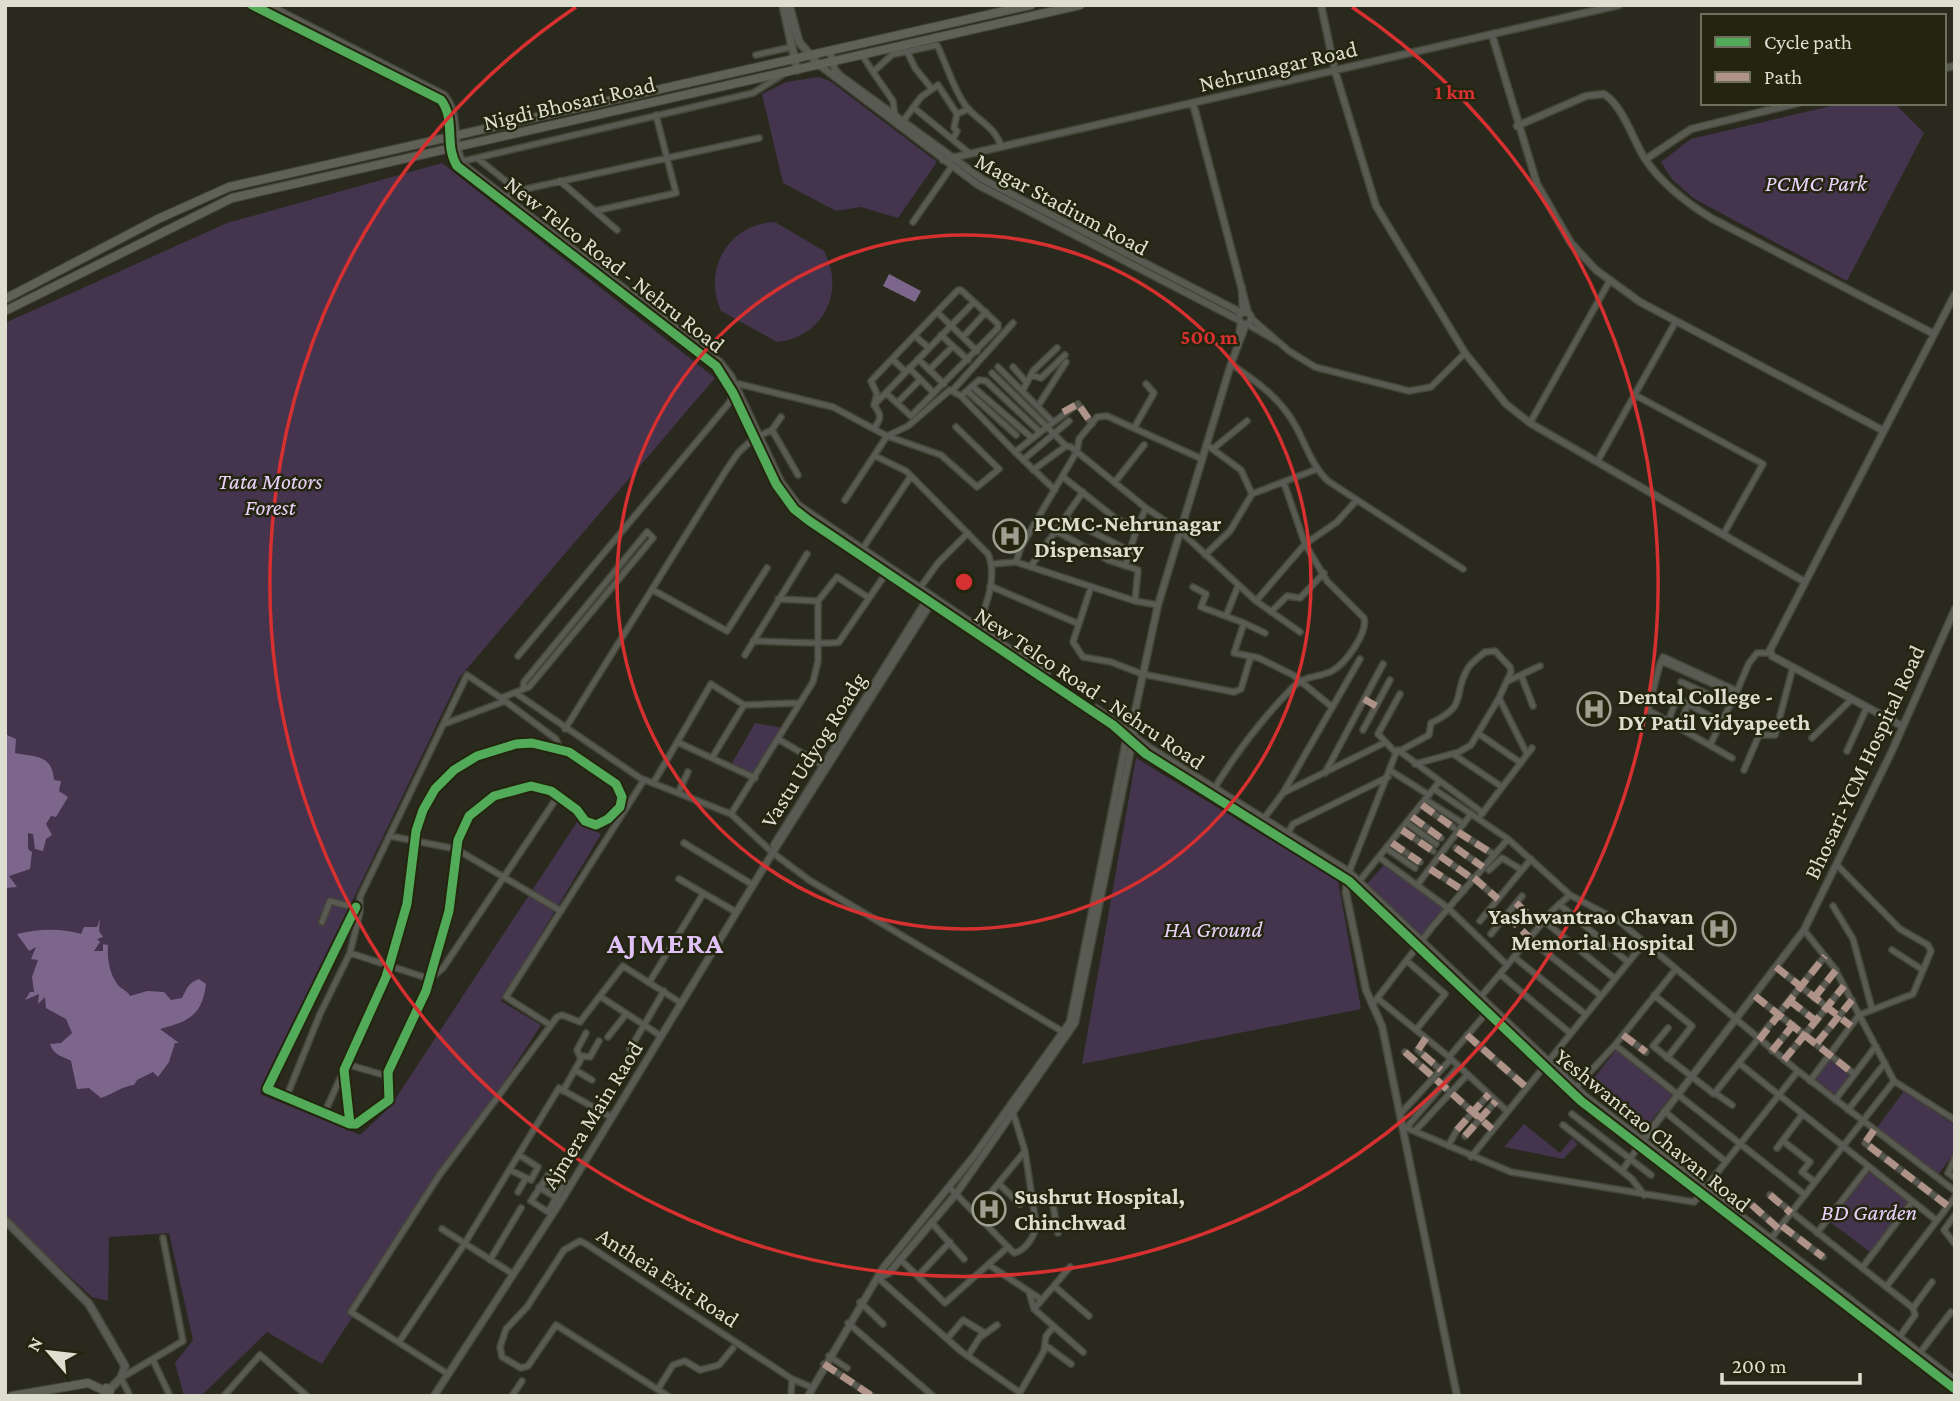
<svg xmlns="http://www.w3.org/2000/svg" width="1960" height="1401" viewBox="0 0 1960 1401" font-family="'Crimson Pro',serif">
<style>
.green{fill:#44344e}
.water{fill:#7d668c}
.lines{fill:none;stroke-linecap:round;stroke-linejoin:round}
.minor-casing{stroke:#45463a;stroke-width:8}
.tertiary-casing{stroke:#45463a;stroke-width:9}
.secondary-casing{stroke:#45463a;stroke-width:10}
.primary-casing{stroke:#45463a;stroke-width:10}
.minor{stroke:#595a51;stroke-width:5}
.tertiary{stroke:#595a51;stroke-width:6}
.secondary{stroke:#595a51;stroke-width:7}
.primary{stroke:#606156;stroke-width:8}
.quiet{stroke:#af9288;stroke-width:7;stroke-dasharray:14 7;stroke-linecap:butt}
.cycleway-casing{stroke:#24250e;stroke-width:13}
.cycleway{stroke:#51ab58;stroke-width:9}
.ring{fill:none;stroke:#d63130;stroke-width:3.5}
.labels{text-anchor:middle;dominant-baseline:central;stroke-width:5;stroke-linejoin:round;paint-order:stroke}
.street-label{font-size:23px;fill:#ddded0;stroke:#24250e}
.park-label{font-size:23px;font-style:italic;fill:#e8d1fa;stroke:#24250e}
.poi-label{font-size:23px;font-weight:bold;fill:#ddded0;stroke:#24250e;text-anchor:start}
.district-label{font-size:30px;font-weight:bold;letter-spacing:2px;fill:#dfc1f7;stroke:#24250e}
.centre{fill:#d63130;stroke:#24250e;stroke-width:3.5}
.ring-label{font-size:21px;text-anchor:middle;font-weight:bold;fill:#d63130;stroke:#24250e;stroke-width:5;stroke-linejoin:round;paint-order:stroke}
</style>
<rect width="100%" height="100%" fill="#292a1d"/>
<path class="green" d="M819,77L830,81L937,162L898,218L861,207L836,211L783,183L762,94L786,82Z
M1843,103H1894L1924,133L1847,281L1693,198L1672,179L1661,162L1691,139Z
M442,163L715,378L459,678L260,1094L360,1135L390,1107L577,822L601,834L501,1001L541,1025L322,1364L267,1332L201,1396H184L175,1363L193,1340L169,1233L109,1237L108,1301L92,1297L5,1217V323L227,223Z
M775,222L824,251C846,291 823,338 777,342L721,311C702,269 729,224 775,222Z
M755,723L783,728L754,775L732,763Z
M1136,758L1338,881L1361,1009L1082,1064Z
M1384,865L1444,909L1422,939L1366,885Z
M1616,1050L1672,1095L1643,1131L1587,1087Z
M1831,1057L1852,1074L1836,1095L1814,1079Z
M1904,1091L1955,1125V1152L1938,1175L1876,1129Z
M1524,1124L1560,1153L1572,1138L1578,1144L1563,1159L1504,1147Z
M1869,1172L1908,1202L1870,1252L1830,1222Z"/>
<path class="water" d="M889,274L921,291L915,302L883,286Z
M5,727L7,735L16,739L15,753C35,757 52,754 54,780L61,781L59,791L68,797L56,817L51,816L46,824L52,835L46,839L43,851L35,849L33,834L28,833V849L32,852L30,869L9,876L17,887L5,888Z
M100,919L99,931L103,937L97,939L100,942L94,951H103V944L108,945C107,957 109,974 118,985C122,990 127,990 130,996L147,991L164,992L171,1000L182,998C187,988 188,983 199,979L206,984C202,1016 189,1021 160,1029L179,1043H175L169,1062L158,1077L153,1072L137,1080L134,1085C122,1086 113,1094 101,1098L89,1088L77,1089L71,1061C63,1056 54,1056 50,1044L61,1043L72,1033L66,1019L46,1008L45,997L38,1004L39,994L25,1000L30,992H34L32,977L38,960L31,959L36,947L29,951L17,934C39,929 60,928 81,934L84,927H97Z"/>
<g class="lines">
<defs>
<path id="minor" d="M907,51L915,68L932,89
M895,54L937,45C947,65 952,86 965,105C977,121 994,125 1001,146
M756,55L792,47
M862,55L873,72
M913,107L969,153
M895,116L893,101L873,72L895,52
M901,124L921,97L938,85L957,114L969,109
M953,139L957,131L954,128L957,114
M477,158L507,182L512,192
M455,163L753,93L782,75
M560,181L617,230
M506,200L512,192L759,138
M595,211L676,193L656,115
M913,222L952,166
M937,312L977,351
M1251,318L1289,351L1315,367L1409,391L1431,387L1465,353
M1247,324L1278,342
M941,335L968,360
M915,336L929,348
M963,337L986,312
M892,359L906,372
M918,359L944,384
M1231,364C1256,381 1280,398 1295,425C1306,444 1311,465 1328,481L1463,569
M998,367L1053,422
M1013,367L1027,383
M909,368L934,393
M929,370L953,346
M992,373L1047,427L1078,404L1092,424
M1031,375L1041,378L1065,355
M972,386L1032,438
M1023,390L1033,371L1057,348
M952,391L1013,323
M967,391L1016,435
M1635,395L1763,464L1723,535
M961,396L979,380L986,381L1040,432
M897,403L920,380
M874,405L877,394L871,381L958,290H961L998,324V328L911,416L886,393
M1038,406L1066,362
M1530,423L1609,282
M874,428C882,419 881,414 874,405L974,302
M1134,428L1154,393L1146,384
M772,430L798,475
M759,436L772,430L781,417
M1207,445L1241,470L1252,494
M1214,448L1247,421
M1015,452L1055,490
M875,456L906,471L988,554C998,577 986,606 977,628
M1023,460L1069,421
M1597,462L1676,321
M1033,470L1066,446L1071,447L1146,508L1180,531L1256,601L1300,632
M1063,477L1115,518L1137,528L1146,508
M1115,482L1144,445
M1252,494L1317,469
M845,500L887,436L908,426L950,390L961,396L1015,452L1047,427L1066,446
M1065,518L1132,552
M1056,531L1108,560L1138,570L1135,601
M859,554L911,476
M1205,555L1230,531L1252,494
M1016,562L1021,547L1077,451L1079,439L1097,417L1107,416L1202,459
M992,564L1016,562L1135,601L1158,605
M1031,566L1083,492
M1125,566L1137,528
M990,586L1079,624
M1091,587L1073,642L1083,657L1111,662L1142,674L1234,692L1241,689L1250,659
M1193,587L1206,594L1201,607L1244,623L1234,653L1259,658L1293,675L1332,707
M920,588L938,563L968,533
M653,590L727,631L767,568
M778,599L818,601
M1256,601L1305,544L1337,522L1355,502
M1271,612L1287,596L1300,598L1324,573
M1226,616L1238,586
M1244,623L1265,633
M753,641C766,641 834,645 839,642L889,569
M745,655L807,554
M518,656L729,403L739,384L833,407L887,436L941,455L977,487L999,469L956,427
M1661,661L1722,688
M1521,675L1533,706
M1508,681L1540,666
M1681,682L1731,705
M1732,692L1754,701
M517,694L640,778L731,814L773,853L809,880L1065,1033
M1499,698L1527,754
M1668,722L1675,703L1683,701L1722,723
M444,724L505,701L556,739L560,748
M1679,728L1688,704
M565,729L725,472L738,453L756,436
M1363,730L1390,680
M1479,734L1521,763
M1812,738L1852,699
M778,739L822,765
M677,742L755,778
M1710,745L1736,693
M1398,750L1483,813
M1847,751L1867,707
M1396,753L1429,735L1431,723C1470,704 1451,697 1468,668C1472,662 1479,657 1485,652L1495,651L1510,667L1511,672L1499,698L1471,745L1459,752L1415,764
M1396,753L1378,734L1400,694
M1453,754L1502,787
M712,758L744,705
M1732,758L1648,710L1660,664L1663,657L1737,691L1749,663L1757,653H1771
M1744,770L1759,735H1775L1793,667
M1391,771L1429,795
M1325,773L1383,664
M654,782L711,684L744,705L800,703
M1434,789L1508,839L1570,895L1619,921L1798,1071L1955,1191
M679,791L688,772
M1283,793L1384,743
M1211,794C1234,755 1261,720 1293,687C1305,675 1318,678 1332,671C1345,664 1368,633 1364,618L1327,581L1305,544L1284,483
M1426,800L1464,824
M1422,805L1454,828
M731,814L813,682L818,661V601L837,577L869,598
M1481,815L1532,748
M1412,817L1441,838
M1262,821L1283,793L1360,659
M1407,823L1436,844
M1402,830L1433,851
M1458,832L1493,854
M1288,833L1293,824L1388,777
M390,836L456,849L561,911
M684,843L753,885
M1392,843L1420,862
M1456,848L1483,867
M1387,849L1415,868
M1440,856L1473,879
M1380,858L1448,908L1507,965
M1430,869L1464,891
M1489,870L1502,858L1522,870
M1349,872L1396,753
M1474,878L1498,899
M679,879L736,912
M1357,884L1439,782
M1418,884L1471,814
M1559,904L1628,962
M1833,906L1853,939L1872,1009
M1480,921L1531,859
M1544,921L1614,978
M322,922L330,901L356,908
M1804,930L1835,969L1894,1081L1955,1120
M1491,934L1522,896
M1529,939L1600,995
M1892,950L1923,970
M350,953L430,979L443,968L558,796
M1514,957L1585,1014
M1407,961L1445,994L1416,1030
M1776,967L1851,1026
M1500,974L1570,1033
M649,983L703,894
M1654,995L1692,1026L1667,1058
M1755,996L1854,1074
M601,997L661,1036
M1377,998L1449,1057L1507,1111
M1814,998L1836,970
M1479,999L1553,910L1570,895
M1790,1001L1816,1021
M1372,1005L1433,926L1508,839
M550,1025L506,997L644,780
M1668,1028L1653,1046L1714,1094L1825,956
M1467,1035L1527,1088
M1623,1035L1646,1052
M608,1037L626,1014
M1426,1038L1418,1050L1441,1070
M1817,1043L1852,1000
M1615,1045L1805,1195
M630,1049L664,991
M1772,1051L1793,1025
M1405,1052L1492,1129
M582,1056L590,1057L599,1041
M1449,1057L1487,1012
M1784,1060L1844,986
M346,1064L387,1076
M1740,1064L1936,1220
M575,1070L592,1080
M1810,1081L1859,1015L1913,994L1931,951L1928,945L1900,929L1837,865
M1575,1088L1615,1045L1675,970
M563,1091L581,1059L577,1050L586,1033
M1715,1093L1732,1105
M286,1098L320,1014L350,953L360,912V897L467,675L501,698L529,687L653,538L647,532L524,682L523,688
M1835,1100L1876,1046
M1848,1110L1885,1063
M1664,1111L1725,1161
M1401,1113L1451,1059
M324,1114L343,1072
M1572,1114L1651,1175
M350,1124L344,1070L386,977L407,904L416,831L423,810L435,789L454,770L477,756L516,744L532,743L569,752L616,784L622,797L620,807L608,819L596,825L585,821L577,810L551,791L531,786L494,796L469,816L458,840L449,911L426,991L388,1072L389,1100L356,1124H350L267,1089L356,907
M1563,1125L1632,1179L1644,1195
M1402,1126L1511,1172L1694,1202L1798,1071
M1407,1127L1459,1066
M1874,1130L1865,1143L1948,1206
M1415,1131L1467,1075
M1465,1136L1496,1101
M1783,1141L1810,1162L1802,1172L1815,1182
M1448,1146L1457,1130L1489,1094
M1777,1148L1802,1115
M1471,1157L1644,943
M1955,1158L1948,1173L1955,1178
M510,1170L531,1180L538,1167L519,1155
M1622,1171L1638,1147
M565,1182L548,1212L531,1201L549,1174C557,1177 563,1181 570,1185
M999,1184L1020,1204
M539,1187L557,1198
M950,1188L1014,1253C1025,1251 1036,1235 1036,1224L1025,1151L1012,1109
M518,1192L526,1178
M1770,1195L1913,1308L1915,1315L1898,1339
M1032,1198L1051,1194L1058,1233
M1752,1205L1779,1229
M975,1212L1025,1151
M1955,1215L1944,1230L1955,1244
M931,1222L964,1259
M1782,1226L1823,1257
M442,1229L513,1274
M1817,1233L1868,1167
M1769,1241L1894,1081
M900,1259L945,1303L1008,1247
M490,1260L521,1208
M989,1265L1042,1300
M1862,1268L1912,1202
M918,1276L950,1242
M878,1278L962,1352L1019,1392
M1054,1286L1089,1316
M1886,1287L1955,1197
M1029,1292L1034,1309L1083,1352
M860,1302L883,1324
M1913,1308L1932,1282
M1034,1309L1070,1267
M848,1323L933,1396
M982,1336L997,1325
M947,1339L963,1320L983,1332L968,1356
M399,1342L465,1243L559,1088L611,1117
M1045,1345L1071,1364
M1919,1354L1951,1312
M829,1356L847,1368
M153,1360L170,1396
M824,1364L872,1396
M448,1374L351,1312L438,1177L557,1017L562,1015L580,1022L623,966L681,1003
M792,1379L811,1387
M658,1389L673,1365L685,1361L700,1370L719,1365L733,1348
M130,1396L121,1378L183,1341L163,1238
M224,1396L260,1355L307,1396
M512,1396L522,1381
M668,1396L556,1325L528,1366L521,1368L502,1357L500,1347L506,1329L527,1307L564,1250L580,1241L586,1244L792,1379L791,1396
M1018,1396L1044,1351L1046,1336L1054,1326"/>
<path id="tertiary" d="M252,5L441,100C456,119 444,146 457,166L716,366L733,393L776,484L794,509L808,520L1113,725L1146,754L1349,881L1581,1101L1955,1389
M268,5L444,95C462,115 450,145 465,166L720,362L731,376L781,482L798,505L1047,674
M1321,5L1335,71L1376,206L1465,353L1506,404L1530,423L1805,582
M1492,35L1537,184L1571,243L1596,270L1640,302L1884,431
M830,52L835,70L842,77L982,179L1242,313
M819,65L978,185L1239,320
M1944,68L1955,66
M1193,103L1248,313
M1517,126L1586,96L1604,94C1623,106 1633,140 1645,159C1662,184 1685,202 1711,218L1934,334
M1646,159L1691,129L1798,103
M943,160L1619,5
M1242,288L1243,313
M1239 318a6 6 0 1 1 12 0a6 6 0 1 1-12 0Z
M1238,343L1241,323
M1096,708L1150,748L1348,871L1585,1096L1955,1380
M1902,726L1772,656L1770,650L1955,294
M775,849L774,845L928,598
M1347,876L1346,893L1366,990L1382,1026L1457,1396
M1640,1144L1804,930L1892,751L1955,609
M878,1278L889,1273L956,1194L1075,1023L1134,734L1132,725L1158,605L1231,364L1246,324
M434,1396L561,1201L775,849L933,600
M808,1396L883,1268L974,1156L1070,1022L1127,736"/>
<path id="secondary" d="M783,5L797,70
M789,5L799,42L819,65
M5,1220L89,1304L125,1366L121,1378L110,1389"/>
<path id="primary" d="M5,299L158,219L229,187L1031,5
M5,311L232,198L1080,5
M106,1388L110,1391L107,1396
M12,1396L88,1383L103,1390"/>
</defs>
<use href="#minor" class="minor-casing"/>
<use href="#tertiary" class="tertiary-casing"/>
<use href="#secondary" class="secondary-casing"/>
<use href="#primary" class="primary-casing"/>
<use href="#minor" class="minor"/>
<use href="#tertiary" class="tertiary"/>
<use href="#secondary" class="secondary"/>
<use href="#primary" class="primary"/>
<path class="quiet" d="M1063,412L1078,404L1092,424
M1364,699L1376,706
M1422,805L1454,828
M1412,817L1441,838
M1402,830L1433,851
M1458,832L1493,854
M1392,843L1420,862
M1456,848L1483,867
M1440,856L1473,879
M1430,869L1464,891
M1474,878L1498,899
M1516,903L1541,925
M1507,916L1530,938
M1776,967L1851,1026
M1755,996L1854,1074
M1814,998L1836,970
M1790,1001L1816,1021
M1467,1035L1527,1088
M1623,1035L1646,1052
M1426,1038L1418,1050L1441,1070
M1759,1040L1825,956
M1817,1043L1852,1000
M1772,1051L1793,1025
M1405,1052L1492,1129
M1784,1060L1844,986
M1457,1130L1489,1094
M1874,1130L1865,1143L1948,1206
M1465,1136L1496,1101
M1770,1195L1791,1213
M1752,1205L1779,1229
M1782,1226L1823,1257
M824,1364L872,1396"/>
<defs>
<path id="cycleway" d="M252,5L441,100C456,119 444,146 457,166L716,366L733,393L776,484L794,509L808,520L1113,725L1146,754L1349,881L1581,1101L1955,1389
M350,1124L344,1070L386,977L407,904L416,831L423,810L435,789L454,770L477,756L516,744L532,743L569,752L616,784L622,797L620,807L608,819L596,825L585,821L577,810L551,791L531,786L494,796L469,816L458,840L449,911L426,991L388,1072L389,1100L356,1124H350L267,1089L356,907"/>
</defs>
<use href="#cycleway" class="cycleway-casing"/>
<use href="#cycleway" class="cycleway"/>
</g>
<g class="ring">
<circle cx="964" cy="582" r="347"/>
<path d="M1352 7A694 694 0 1 1 576 7"/>
</g>
<defs>
<symbol id="hospital-ring" viewBox="-11 -11 22 22"><circle r="9.5" fill="#24250e" stroke="#9e9f91" stroke-width="1.5"/><path d="M-5-5h3v3.5h4V-5h3V5h-3V1.5h-4V5h-3Z" fill="#9e9f91"/></symbol>
</defs>
<g fill-rule="evenodd">
<use href="#hospital-ring" x="991" y="517" width="38" height="38"/>
<use href="#hospital-ring" x="1575" y="690" width="38" height="38"/>
<use href="#hospital-ring" x="1700" y="910" width="38" height="38"/>
<use href="#hospital-ring" x="970" y="1190" width="38" height="38"/>
</g>
<g class="labels">
<g class="street-label">
<text transform="translate(1278 66) rotate(-13)">Nehrunagar Road</text>
<text transform="translate(569 103) rotate(-13)">Nigdi Bhosari Road</text>
<text transform="translate(1062 204) rotate(28)">Magar Stadium Road</text>
<text transform="translate(615 264) rotate(38)">New Telco Road - Nehru Road</text>
<text transform="translate(1090 688) rotate(34)">New Telco Road - Nehru Road</text>
<text transform="translate(813 750) rotate(-58)">Vastu Udyog Roadg</text>
<text transform="translate(1864 762) rotate(-65)">Bhosari-YCM Hospital Road</text>
<text transform="translate(592 1115) rotate(-58)">Ajmera Main Raod</text>
<text transform="translate(1653 1130) rotate(39)">Yeshwantrao Chavan Road</text>
<text transform="translate(668 1277) rotate(33)">Antheia Exit Road</text>
</g>
<g class="park-label">
<text x="1816" y="183">PCMC Park</text>
<text x="270" y="481">Tata Motors<tspan x="270" dy="26">Forest</tspan></text>
<text x="1213" y="929">HA Ground</text>
<text x="1869" y="1212">BD Garden</text>
</g>
<g class="poi-label">
<text x="1034" y="523">PCMC-Nehrunagar<tspan x="1034" dy="26">Dispensary</tspan></text>
<text x="1618" y="696">Dental College -<tspan x="1618" dy="26">DY Patil Vidyapeeth</tspan></text>
<text x="1694" y="916" text-anchor="end">Yashwantrao Chavan<tspan x="1694" dy="26">Memorial Hospital</tspan></text>
<text x="1014" y="1196">Sushrut Hospital,<tspan x="1014" dy="26">Chinchwad</tspan></text>
</g>
<g class="district-label">
<text x="666" y="942">AJMERA</text>
</g>
</g>
<circle cx="964" cy="582" r="10" class="centre"/>
<g class="ring-label">
<text x="1455" y="99">1 km</text>
<text x="1209" y="344">500 m</text>
</g>
<rect width="1960" height="1401" fill="none" stroke="#ddded0" stroke-width="14"/>
<rect x="1701" y="14" width="245" height="91" fill="#24250e" stroke="#6e6f5c" stroke-width="2"/>
<rect x="1715" y="37" width="35" height="10" fill="#51ab58" stroke="#6e6f5c" stroke-width="2"/>
<text x="1764" y="49" font-size="21" fill="#ddded0">Cycle path</text>
<rect x="1715" y="72" width="35" height="10" fill="#af9288" stroke="#6e6f5c" stroke-width="2"/>
<text x="1764" y="84" font-size="21" fill="#ddded0">Path</text>
<g transform="translate(49 1352) rotate(298)" stroke="#24250e" stroke-width="5" paint-order="stroke">
<path d="M0-5L12 26L0 18L-12 26Z" fill="#ddded0"/>
<text y="-10" font-size="19" font-weight="bold" text-anchor="middle" fill="#ddded0">N</text>
</g>
<path d="M1722 1373v10h138v-10" fill="none" stroke="#ddded0" stroke-width="3.5"/>
<text x="1732" y="1373" font-size="21" fill="#ddded0" stroke="#24250e" stroke-width="5" paint-order="stroke">200 m</text>
</svg>
